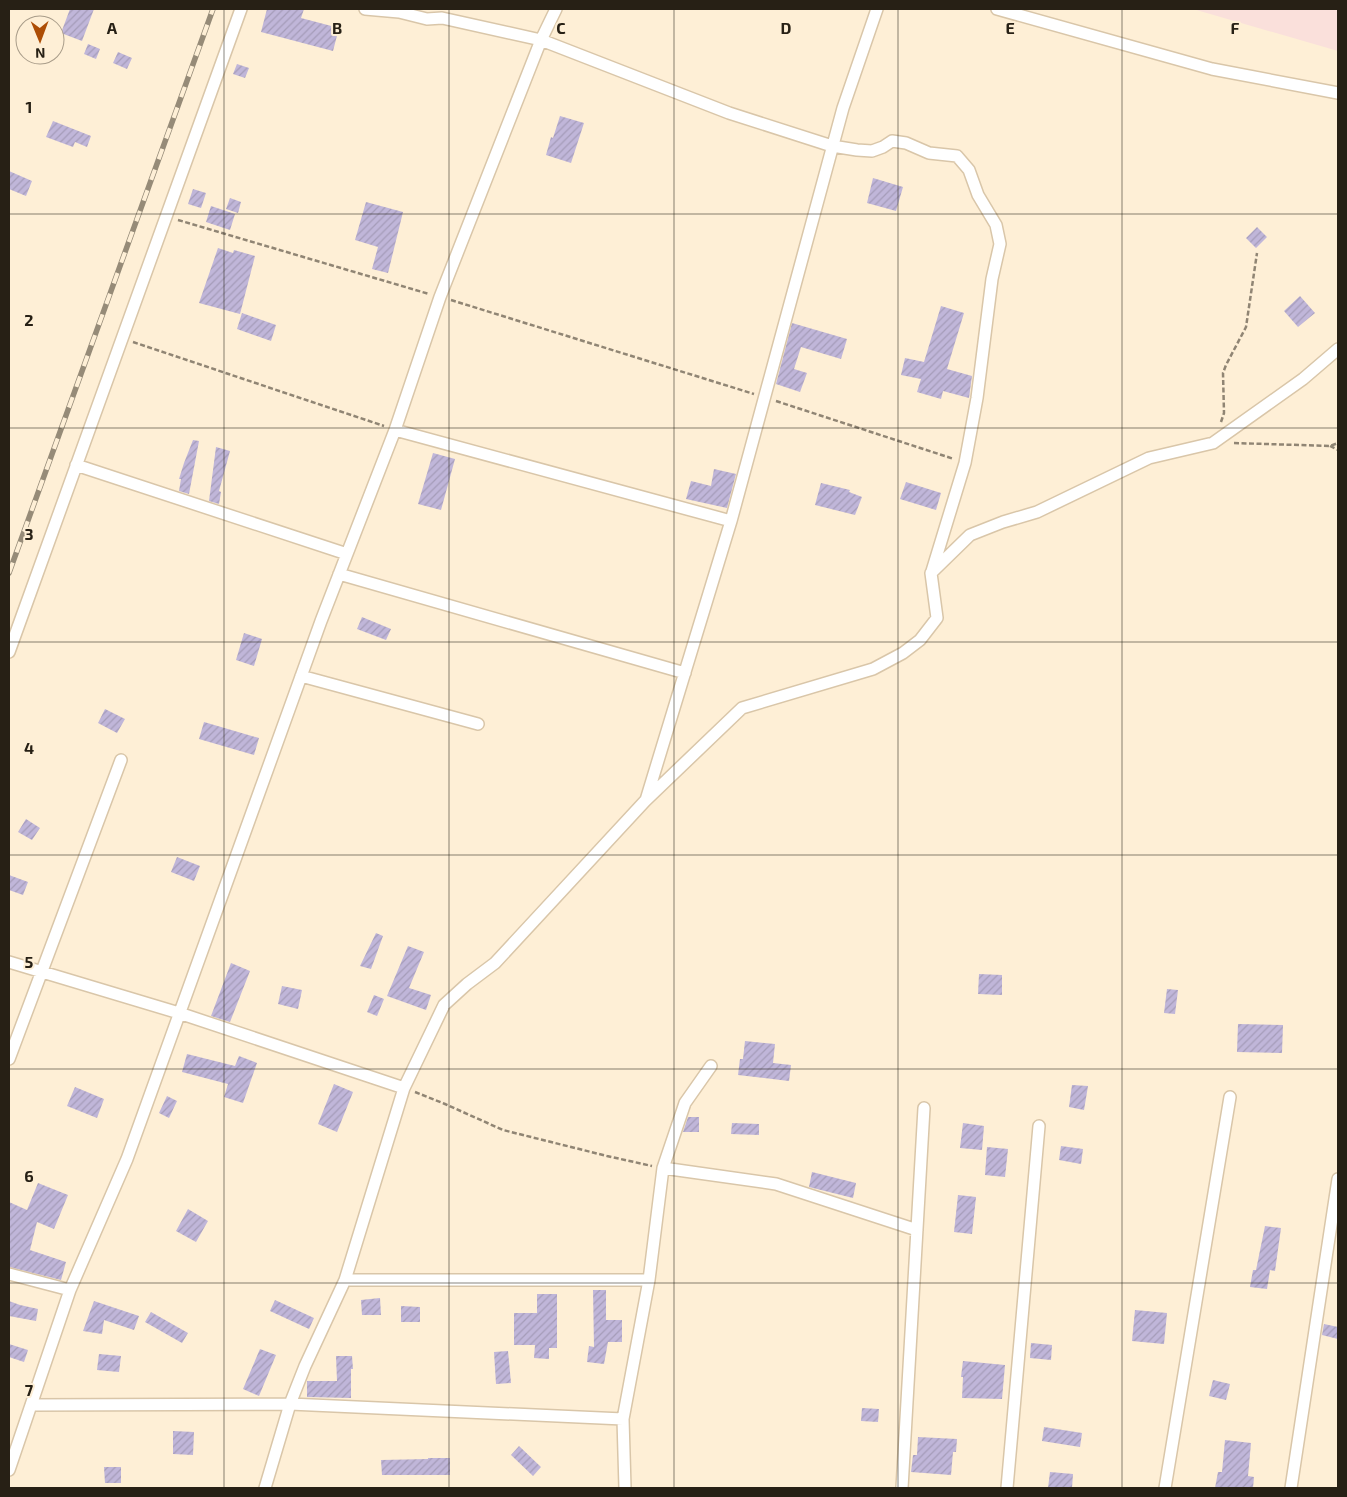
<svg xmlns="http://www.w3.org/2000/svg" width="1347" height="1497" viewBox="0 0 1347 1497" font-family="'Exo 2',sans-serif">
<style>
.commercial{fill:#fae0db}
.building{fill:url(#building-hatch)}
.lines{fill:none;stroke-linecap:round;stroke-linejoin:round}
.minor-casing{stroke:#d9c6a9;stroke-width:14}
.path{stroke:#908574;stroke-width:2.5;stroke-dasharray:5 2.5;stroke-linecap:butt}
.minor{stroke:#fff;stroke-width:11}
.rail-casing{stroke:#968b78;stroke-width:5.5}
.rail{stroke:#feefd6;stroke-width:4;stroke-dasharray:11;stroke-linecap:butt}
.grid{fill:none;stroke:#272015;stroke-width:1;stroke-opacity:0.55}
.grid-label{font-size:16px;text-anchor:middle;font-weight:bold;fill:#272015;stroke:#feefd6;stroke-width:4;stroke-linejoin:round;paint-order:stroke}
</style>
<defs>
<pattern id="building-hatch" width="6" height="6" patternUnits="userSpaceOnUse" patternTransform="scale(1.25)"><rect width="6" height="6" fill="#c0b6d9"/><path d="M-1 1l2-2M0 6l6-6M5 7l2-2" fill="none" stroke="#a59cb9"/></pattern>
</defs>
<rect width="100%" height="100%" fill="#feefd6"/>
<path class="commercial" d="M1193,9H1338V51Z"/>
<path class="building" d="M70,9H94L82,41L61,33Z
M267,9H304L301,18L339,28L333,51L261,32Z
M88,44L100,49L96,59L84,54Z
M118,52L132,58L127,69L113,63Z
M237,64L249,68L245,78L233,74Z
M560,116L584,123L571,163L546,155L551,137L553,138Z
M53,121L91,136L87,147L75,142L73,147L46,137Z
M9,171L32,181L26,196L9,189Z
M873,178L903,187L896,211L867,203Z
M193,189L206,193L201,208L188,204Z
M230,198L241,202L238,213L226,209Z
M366,202L403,212L388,273L372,269L378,247L355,240Z
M211,206L235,214L230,230L206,222Z
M1257,227L1267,237L1256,248L1246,238Z
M218,248L233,253L234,250L255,256L240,314L199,303Z
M1300,296L1315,313L1298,327L1284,311Z
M941,306L964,313L947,369L972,376L969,398L943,391L941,399L917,392L921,379L901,375L905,358L924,362Z
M242,313L276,325L271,341L237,329Z
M792,323L847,339L841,359L801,347L794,369L807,373L800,392L776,384Z
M193,440L199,441L189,494L179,491L181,479H179L184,463Z
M216,447L230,451L219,491L221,492L219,504L209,501Z
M433,453L455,459L441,510L418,504Z
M714,469L736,474L727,508L686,499L691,481L711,486Z
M906,482L941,493L936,510L900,499Z
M821,483L850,490L849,492L862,497L855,515L815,505Z
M362,617L391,629L386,640L357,629Z
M244,633L262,639L254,666L236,660Z
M105,709L125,719L117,733L98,723Z
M204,722L259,738L254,755L199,739Z
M26,819L40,828L32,840L18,832Z
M177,857L200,866L194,881L171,872Z
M9,875L28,882L23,895L9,890Z
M376,933L383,936L371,969L360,966Z
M408,946L424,952L409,988L431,995L426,1010L387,996Z
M231,963L250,971L230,1022L211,1016Z
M979,974L1002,975V995L978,994Z
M282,986L302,990L298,1009L278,1004Z
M1167,989L1178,990L1175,1014L1164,1013Z
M374,995L384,999L377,1016L367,1012Z
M1238,1024L1283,1025L1282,1053L1237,1052Z
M745,1041L775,1044L773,1063L791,1065L789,1081L738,1075L740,1059H743Z
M187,1054L235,1066L239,1056L257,1063L243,1103L224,1097L228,1084L182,1072Z
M334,1084L353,1092L337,1132L318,1124Z
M1072,1085L1088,1086L1084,1110L1069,1107Z
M75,1087L104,1099L97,1118L67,1106Z
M167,1096L177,1101L169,1118L159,1113Z
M688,1117H699V1132H683Z
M732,1123L759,1124V1135L731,1134Z
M963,1123L984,1126L982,1150L960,1148Z
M1061,1146L1083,1149L1081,1164L1059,1160Z
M987,1147L1008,1149L1005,1177L985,1175Z
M812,1172L856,1183L853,1198L809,1187Z
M38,1183L68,1195L54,1229L37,1222L30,1250L66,1262L61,1280L9,1267V1202L27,1210Z
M958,1195L976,1197L972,1234L954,1232Z
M188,1209L208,1221L196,1242L176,1231Z
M1265,1226L1281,1228L1275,1271L1270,1270L1267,1289L1250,1287L1253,1270H1256Z
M593,1290H606V1320H622V1342H608L604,1364L587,1362L589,1346L594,1347Z
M537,1294H557V1348H549V1359L534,1358L535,1345H514V1313H537Z
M380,1298L381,1315H362L361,1300Z
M275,1300L314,1318L309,1329L270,1311Z
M9,1301L20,1305L38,1309L36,1321L9,1316Z
M94,1301L139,1316L134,1330L104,1320L102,1334L83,1331Z
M401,1306L420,1307V1322H401Z
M1135,1310L1167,1313L1164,1344L1132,1341Z
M151,1312L188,1333L182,1343L145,1322Z
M1324,1324L1338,1327V1339L1322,1335Z
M1031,1343L1052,1345L1051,1360L1030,1358Z
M9,1344L28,1350L24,1362L9,1357Z
M260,1349L276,1355L259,1396L243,1389Z
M508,1351L511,1383L496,1384L494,1352Z
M99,1354L121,1356L119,1372L97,1370Z
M336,1356H352L353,1369H351V1398L307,1397V1381H337Z
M963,1361L1005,1365L1002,1399L962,1398L963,1377H961Z
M1213,1380L1230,1384L1226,1400L1209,1396Z
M862,1408L879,1409L878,1422L861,1421Z
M1044,1427L1082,1433L1080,1447L1042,1441Z
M173,1431L194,1432L193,1455L173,1454Z
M918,1437L957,1439L956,1452H953L951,1475L911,1472L913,1455H917Z
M1225,1440L1251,1443L1248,1476L1254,1477L1253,1488H1215L1218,1472H1222Z
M519,1446L541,1467L533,1476L511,1455Z
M428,1458H450V1475H382L381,1460L428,1459Z
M104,1467H121V1483H105Z
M1050,1472L1073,1474L1072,1488H1048Z"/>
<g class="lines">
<defs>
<path id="minor" d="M365,9L399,12L427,19L442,18L541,40L729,113L832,146L857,150L872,151L883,147L892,141L906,143L929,153L957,156L969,170L978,195L996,225L1000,244L992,279L977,398L965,463L932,571
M997,9L1212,69L1338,93
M395,430L731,521
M76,465L347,554
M339,574L685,673
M9,652L241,9
M301,676L478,724
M646,800L731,521L843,108L877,9
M9,962L179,1013L404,1088
M9,1059L121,760
M663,1168L776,1184L917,1230
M9,1274L70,1290
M345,1280H649
M31,1405L290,1404L623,1419
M9,1470L70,1290L127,1159L321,621L395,430L440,297L541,40L556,9
M265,1488L290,1404L305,1366L345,1280L404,1088L444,1005L467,984L495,963L645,801L742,708L873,669L903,653L920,640L937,618L931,573L970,535L1003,522L1037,512L1149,458L1213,443L1303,379L1338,349
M625,1488L623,1419L649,1280L663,1168L685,1103L711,1066
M902,1488L924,1108
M1007,1488L1039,1126
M1165,1488L1230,1097
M1291,1488L1338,1179"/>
</defs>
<use href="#minor" class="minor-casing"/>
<path class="path" d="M178,220L429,294
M451,300L754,394
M133,342L384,426
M776,401L954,459
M1221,422L1224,413L1223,373L1226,365L1246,327L1257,253
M1234,443L1330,446L1338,443
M1330,446L1338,450
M415,1092L445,1104L503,1130L607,1156L652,1166"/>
<use href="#minor" class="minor"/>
<defs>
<path id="rail" d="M9,573L213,9"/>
</defs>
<use href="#rail" class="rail-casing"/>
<use href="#rail" class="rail"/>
</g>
<path class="grid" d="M224,9V1488M449,9V1488M674,9V1488M898,9V1488M1122,9V1488M9,214H1338M9,428H1338M9,642H1338M9,855H1338M9,1069H1338M9,1283H1338"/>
<g class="grid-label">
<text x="112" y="34">A</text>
<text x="337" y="34">B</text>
<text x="561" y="34">C</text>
<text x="786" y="34">D</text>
<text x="1010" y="34">E</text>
<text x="1235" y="34">F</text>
<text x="29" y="113">1</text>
<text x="29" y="326">2</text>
<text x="29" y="540">3</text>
<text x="29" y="754">4</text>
<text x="29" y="968">5</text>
<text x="29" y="1182">6</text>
<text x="29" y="1396">7</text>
</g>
<rect width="1347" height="1497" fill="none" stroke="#272015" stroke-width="20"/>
<g transform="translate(40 40) rotate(179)"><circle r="24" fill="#feefd6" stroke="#a89c89"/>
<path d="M0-4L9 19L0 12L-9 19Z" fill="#ad4d05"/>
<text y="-8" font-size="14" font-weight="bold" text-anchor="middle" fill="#272015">N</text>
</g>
</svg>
